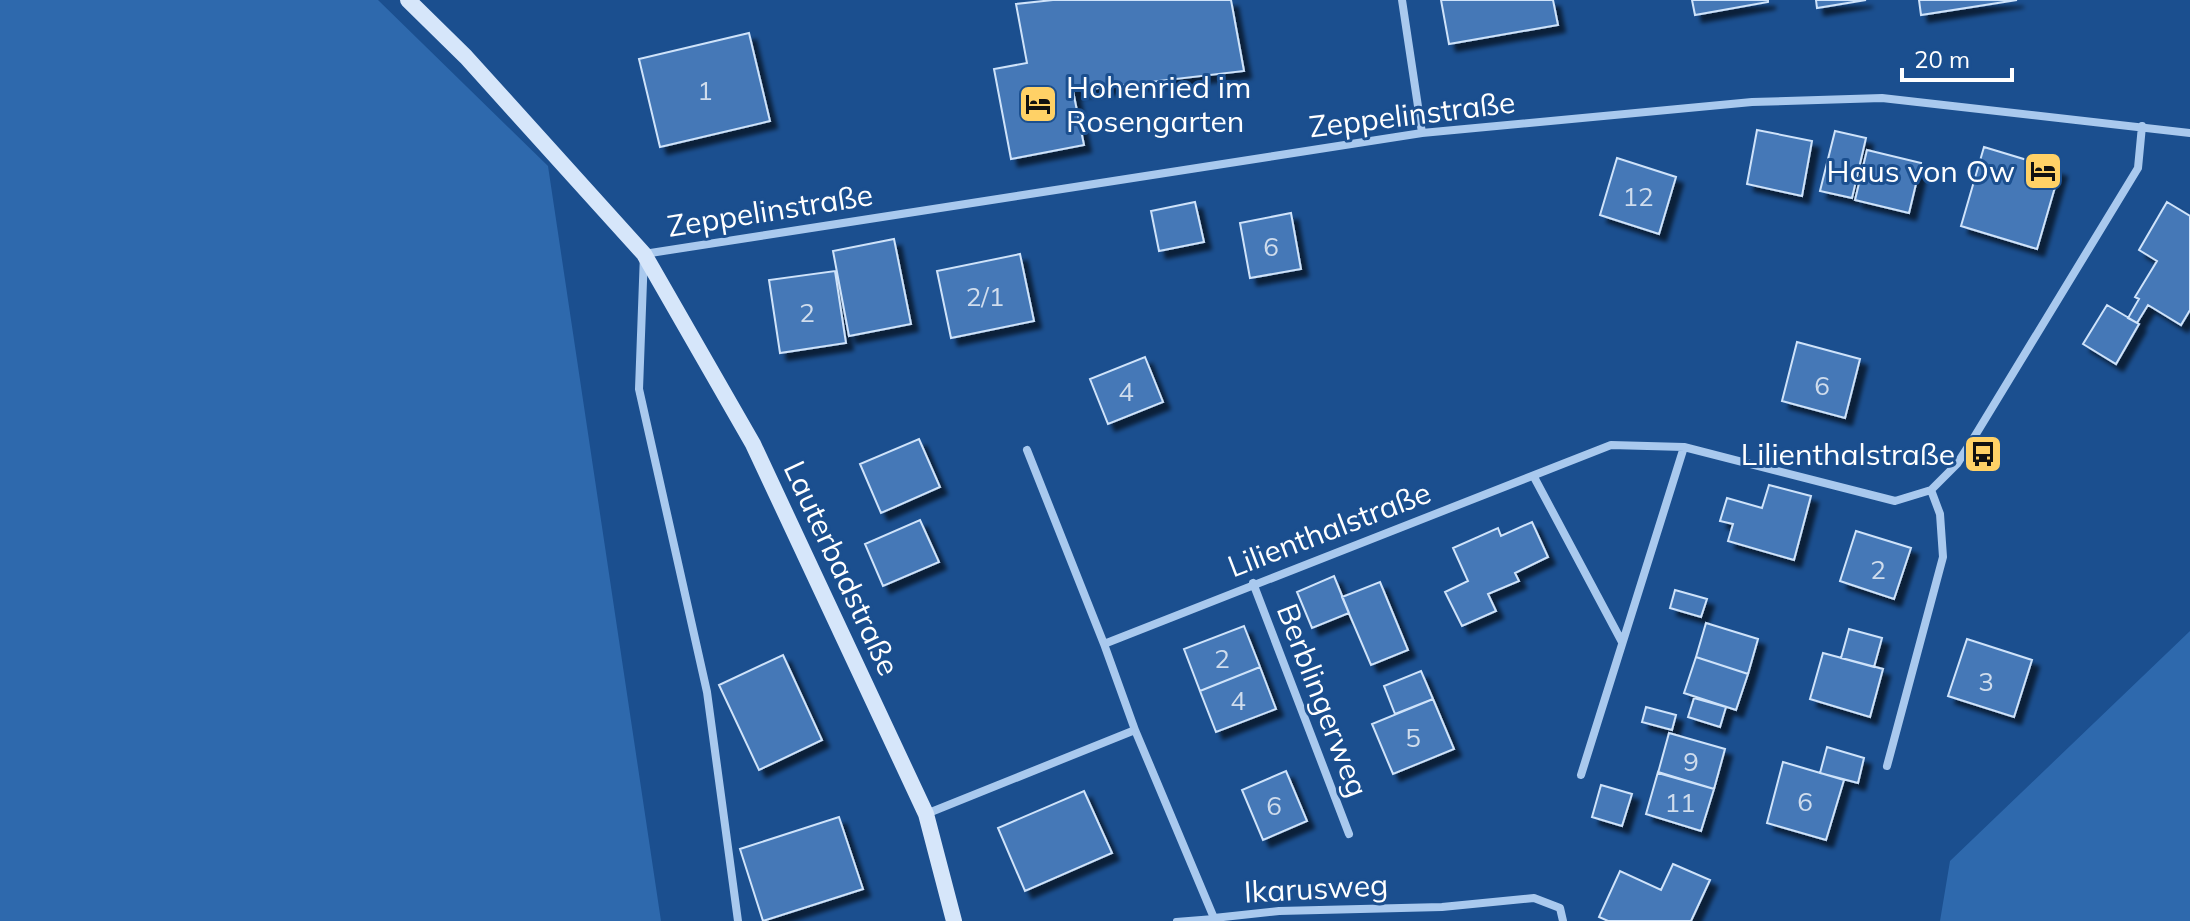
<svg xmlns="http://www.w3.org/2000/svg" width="2190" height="921" viewBox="0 0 2190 921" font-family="Mulish,sans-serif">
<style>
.green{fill:#2e69ad}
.building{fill:#4478b7;stroke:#cfe3fa;stroke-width:2;filter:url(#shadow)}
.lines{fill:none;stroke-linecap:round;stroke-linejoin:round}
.service{stroke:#a9c9ee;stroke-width:6}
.minor{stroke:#a9c9ee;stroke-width:8}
.secondary{stroke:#d6e6fa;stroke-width:16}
.labels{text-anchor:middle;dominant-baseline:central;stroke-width:6;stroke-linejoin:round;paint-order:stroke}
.number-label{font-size:26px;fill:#d0dded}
.poi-label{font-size:30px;fill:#fff;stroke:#1b4f8f;text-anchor:end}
.street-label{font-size:30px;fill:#fff;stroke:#1b4f8f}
</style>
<defs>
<filter id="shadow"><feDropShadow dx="7" dy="7" stdDeviation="2" flood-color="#0009"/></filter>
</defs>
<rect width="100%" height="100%" fill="#1b4f8f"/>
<path class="green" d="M0,0H378L548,166L661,921H0Z
M2190,631V921H1940L1950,861Z"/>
<path class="building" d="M1053,0H1231L1244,71L1073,91L1084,145L1011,159L994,69L1027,63L1016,4Z
M1441,0H1553L1558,25L1449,44Z
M1692,0H1768V2L1695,15Z
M1816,0H1866L1817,8Z
M1919,0H2017L1921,15Z
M749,33L770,121L660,147L639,59Z
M1757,130L1812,141L1802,196L1747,184Z
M1835,131L1866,138L1852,198L1820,191Z
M1984,147L2060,170L2037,249L1961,226Z
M1867,150L1921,163L1909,213L1855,200Z
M1617,158L1676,177L1659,234L1600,215Z
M1195,202L1204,242L1159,251L1151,211Z
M2167,202L2190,216V310L2181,325L2148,305L2137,323L2128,318L2139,299L2135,297L2157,261L2139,250Z
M1291,213L1301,269L1250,278L1240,223Z
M894,239L911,324L849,336L833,251Z
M1020,254L1034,321L951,338L937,271Z
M835,271L846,343L780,353L769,280Z
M2107,305L2139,324L2116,364L2083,344Z
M1797,342L1860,359L1845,418L1782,401Z
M1145,357L1163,402L1108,424L1090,379Z
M919,439L940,487L881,513L860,464Z
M1769,485L1811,496L1794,560L1728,541L1733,524L1720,521L1727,498L1762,508Z
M920,520L939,562L883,586L865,544Z
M1532,522L1548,557L1515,573L1519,581L1488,594L1496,611L1462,626L1445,592L1468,581L1453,548L1498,528L1501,536Z
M1856,531L1911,548L1894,599L1840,581Z
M1334,576L1349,613L1312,628L1297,592Z
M1380,582L1408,650L1371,665L1342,597Z
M1675,590L1707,599L1701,617L1670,608Z
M1706,623L1758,639L1748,674L1696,657Z
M1244,626L1260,667L1200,691L1184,649Z
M1849,629L1882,638L1874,667L1841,658Z
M1967,639L2032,660L2014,717L1948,696Z
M1823,653L1883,669L1870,717L1810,699Z
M783,655L822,740L759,770L719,685Z
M1696,657L1748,674L1736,710L1684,693Z
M1260,667L1276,709L1216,732L1200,691Z
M1421,671L1433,699L1395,714L1384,686Z
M1694,698L1726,707L1720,727L1688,717Z
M1433,699L1454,749L1393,774L1372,724Z
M1646,707L1676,715L1672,730L1642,722Z
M1669,733L1725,749L1714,789L1658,773Z
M1827,747L1864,758L1858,783L1820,773Z
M1783,762L1844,780L1826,840L1767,823Z
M1286,771L1307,821L1263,840L1242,790Z
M1658,772L1714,789L1701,831L1646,814Z
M1601,785L1632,794L1622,826L1592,817Z
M1084,791L1112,853L1025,891L998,828Z
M839,817L863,889L763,921L740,849Z
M1673,864L1710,880L1691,921H1608L1599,917L1620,871L1661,890Z"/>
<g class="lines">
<path class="service" d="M1176,921L1214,918"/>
<path class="minor" d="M1402,0L1422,133
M1027,450L1104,644
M1534,477L1622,642
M1253,583L1349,834
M1135,730L1214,918L1279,911L1442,907L1534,898L1560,908L1563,921
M1887,766L1943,557L1940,514L1931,490
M1581,775L1684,447
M926,814L1135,730L1104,644L1611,445L1684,447L1895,501L1931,490L1957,464L1973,439L2138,168L2142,126
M738,921L707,692L639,389L644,254L1422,133L1752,102L1882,98L2190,133"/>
<path class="secondary" d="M408,0L466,57L644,254L753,444L926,814L954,921"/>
</g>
<defs>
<symbol id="hotel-square" viewBox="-11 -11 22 22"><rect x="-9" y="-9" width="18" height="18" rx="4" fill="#ffd166" stroke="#1b4f8f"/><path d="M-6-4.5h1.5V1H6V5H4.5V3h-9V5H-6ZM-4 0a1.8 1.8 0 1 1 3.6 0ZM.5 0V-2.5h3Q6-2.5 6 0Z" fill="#111"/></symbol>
<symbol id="bus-square" viewBox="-11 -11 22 22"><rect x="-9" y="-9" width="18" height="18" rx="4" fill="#ffd166" stroke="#1b4f8f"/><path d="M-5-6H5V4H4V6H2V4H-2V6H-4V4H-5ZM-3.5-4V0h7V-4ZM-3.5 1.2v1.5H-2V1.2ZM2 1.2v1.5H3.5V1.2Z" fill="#111"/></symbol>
</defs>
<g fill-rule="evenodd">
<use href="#hotel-square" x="1016" y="82" width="44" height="44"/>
<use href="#hotel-square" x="2021" y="149" width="44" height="44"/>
<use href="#bus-square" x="1961" y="432" width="44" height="44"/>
</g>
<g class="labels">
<g class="number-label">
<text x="705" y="90">1</text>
<text x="1638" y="196">12</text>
<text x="1271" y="246">6</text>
<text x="985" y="296">2/1</text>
<text x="807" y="312">2</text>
<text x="1822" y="385">6</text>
<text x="1126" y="391">4</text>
<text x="1878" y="569">2</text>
<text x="1222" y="658">2</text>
<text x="1986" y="681">3</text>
<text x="1238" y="700">4</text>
<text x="1413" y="737">5</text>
<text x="1691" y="761">9</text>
<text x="1805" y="801">6</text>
<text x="1680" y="802">11</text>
<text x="1274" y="805">6</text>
</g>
<g class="poi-label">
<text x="1066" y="87" text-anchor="start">Hohenried im<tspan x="1066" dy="34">Rosengarten</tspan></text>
<text x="2015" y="171">Haus von Ow</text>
<text x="1955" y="454">Lilienthalstraße</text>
</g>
<g class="street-label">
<text transform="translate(1412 114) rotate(-7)">Zeppelinstraße</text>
<text transform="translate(770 210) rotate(-9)">Zeppelinstraße</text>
<text transform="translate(1329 529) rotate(-21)">Lilienthalstraße</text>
<text transform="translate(842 568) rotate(65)">Lauterbadstraße</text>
<text transform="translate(1323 700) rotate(69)">Berblingerweg</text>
<text transform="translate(1316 888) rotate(-3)">Ikarusweg</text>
</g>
</g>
<path d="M1902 68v12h110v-12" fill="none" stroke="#ffffff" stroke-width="4"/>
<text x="1914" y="68" font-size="24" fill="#ffffff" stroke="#1b4f8f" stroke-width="6" paint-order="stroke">20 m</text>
</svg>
